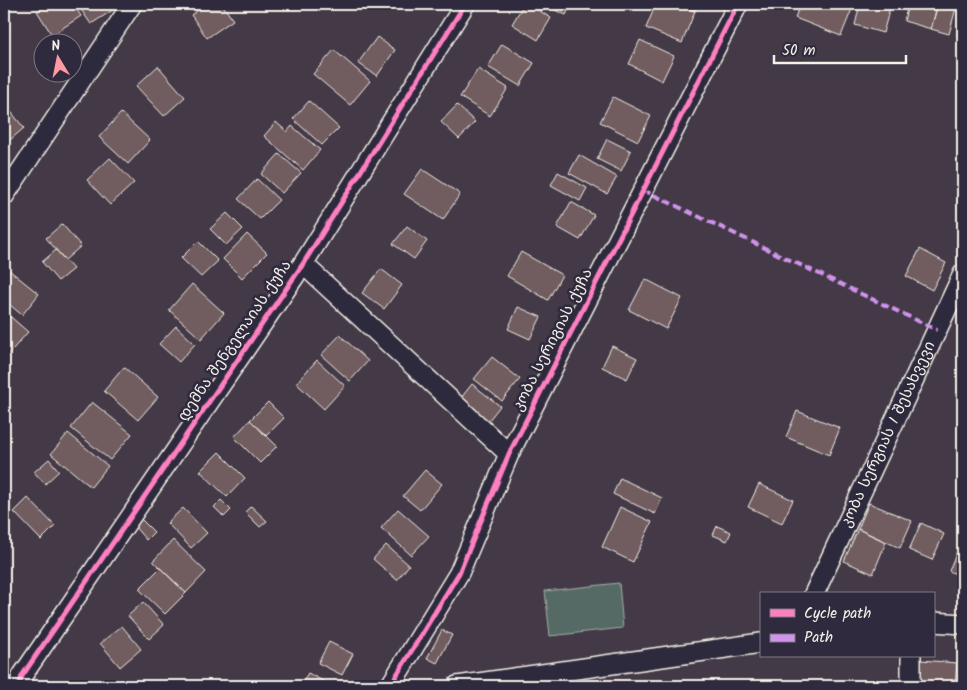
<svg xmlns="http://www.w3.org/2000/svg" width="967" height="690" viewBox="0 0 967 690" font-family="Kalam,'Noto Sans Georgian',sans-serif">
<style>
.green{fill:#566a65;stroke:#a5aea6}
.building{fill:#715c5f;stroke:#f4f1e8}
.lines{fill:none;stroke-linecap:round;stroke-linejoin:round}
.minor-casing{stroke:#f4f1e8;stroke-width:22}
.minor{stroke:#2f2a3d;stroke-width:19}
.quiet{stroke:#d193ec;stroke-width:4;stroke-dasharray:8 4;stroke-linecap:butt}
.cycleway-casing{stroke:#2f2a3d;stroke-width:8}
.cycleway{stroke:#ff80c0;stroke-width:5}
.labels{text-anchor:middle;dominant-baseline:central;stroke-width:5;stroke-linejoin:round;paint-order:stroke}
.street-label{font-size:15px;fill:#f4f1e8;stroke:#2f2a3d}
</style>
<rect width="100%" height="100%" fill="#433947"/>
<filter id="ink" filterUnits="userSpaceOnUse"><feTurbulence type="fractalNoise" baseFrequency=".02" numOctaves="2"/><feDisplacementMap in="SourceGraphic" scale="10" xChannelSelector="R" yChannelSelector="G"/><feConvolveMatrix kernelMatrix="1 2 1 2 8 2 1 2 1" color-interpolation-filters="sRGB"/></filter>
<g filter="url(#ink)">
<path class="green" d="M619,583L623,628L550,636L545,591Z"/>
<path class="building" d="M48,4H73L81,16L52,35L37,11Z
M77,4H113L116,8L91,24Z
M207,4H222L233,20L207,38L191,15Z
M524,4H528L551,18L538,40L512,24Z
M541,4H571L566,15Z
M656,4H678L695,11L682,43L646,28Z
M678,4H699L695,11Z
M800,4H854L841,36L795,18Z
M860,4H891L883,33L855,25Z
M908,4H938L931,29L904,21Z
M938,4H957L949,34L931,29Z
M963,4V37L957,35Z
M4,20L10,28L4,32Z
M377,37L395,50L377,76L358,63Z
M640,40L674,56L662,81L629,64Z
M502,44L534,63L520,86L488,67Z
M334,50L370,81L350,105L313,74Z
M158,66L185,97L164,116L136,86Z
M478,69L508,88L490,116L460,97Z
M613,97L651,116L638,141L600,122Z
M309,101L339,128L322,145L293,119Z
M4,103L24,128L4,145Z
M457,105L475,122L459,139L441,122Z
M121,113L150,140L128,164L99,137Z
M276,122L287,132L292,126L320,150L303,170L264,136Z
M607,139L631,151L621,171L597,159Z
M279,154L301,173L282,193L261,174Z
M579,155L617,177L607,194L569,173Z
M110,158L134,183L110,205L87,180Z
M422,169L460,194L443,220L404,194Z
M558,172L587,188L580,201L551,185Z
M257,179L279,200L260,219L238,199Z
M571,202L594,215L580,240L557,227Z
M227,213L243,229L226,245L210,229Z
M62,224L81,246L65,260L46,238Z
M407,226L427,241L414,259L393,244Z
M247,234L267,253L242,278L223,259Z
M198,241L218,261L201,277L181,258Z
M920,249L946,263L932,290L906,276Z
M56,250L73,269L58,281L42,262Z
M521,252L562,275L548,300L507,276Z
M381,269L402,285L384,309L362,293Z
M9,270L39,294L22,315L4,300V276Z
M645,279L682,298L666,329L629,310Z
M192,284L224,313L201,339L169,310Z
M518,307L541,317L530,339L508,329Z
M4,311L28,332L5,358L4,357Z
M176,326L195,344L179,362L159,344Z
M340,335L368,361L350,381L321,355Z
M612,346L637,358L627,379L602,367Z
M492,357L520,379L502,401L474,379Z
M317,360L345,386L324,409L296,383Z
M124,367L158,397L138,420L104,391Z
M472,384L500,406L485,425L457,403Z
M92,402L132,434L110,460L71,428Z
M268,402L284,418L266,436L250,420Z
M797,411L840,428L829,455L786,437Z
M250,420L277,446L260,463L234,437Z
M68,433L108,466L91,487L51,454Z
M219,452L245,478L227,497L200,471Z
M49,459L59,471L45,484L34,472Z
M425,470L442,484L420,510L403,496Z
M620,478L662,498L655,514L613,494Z
M759,484L793,500L782,523L748,507Z
M28,498L55,526L41,540L14,512Z
M221,500L231,510L224,517L214,507Z
M869,503L912,521L900,548L858,529Z
M251,506L267,521L260,527L245,512Z
M620,507L652,522L633,562L602,547Z
M183,508L207,533L191,548L167,523Z
M398,509L429,536L411,555L381,528Z
M141,519L154,532L146,540L134,526Z
M921,523L944,534L932,560L909,550Z
M717,526L731,532L727,541L713,535Z
M858,529L886,542L873,574L844,561Z
M173,540L206,572L186,593L153,561Z
M961,542L963,543V577L949,571Z
M386,545L409,565L397,580L373,559Z
M160,568L186,593L165,614L139,589Z
M143,602L164,625L149,639L128,616Z
M122,626L141,649L120,667L100,643Z
M442,630L452,635L437,663L427,658Z
M329,642L353,654L342,675L318,663Z
M921,660L957,663L955,686H919Z
M962,664L963,686H960Z
M308,673L332,686H300Z"/>
<g class="lines">
<defs>
<g id="minor">
<path d="M4,196L132,4"/>
<path d="M303,264L509,454"/>
<path id="s1" d="M814,594L963,274"/>
<path d="M933,622L963,624"/>
<path d="M911,656V686"/>
<path d="M19,686L22,676L303,264L465,4"/>
<path d="M390,686L459,573L509,454L738,4"/>
<path d="M457,686L761,643"/>
</g>
</defs>
<use href="#minor" class="minor-casing"/>
<use href="#minor" class="minor"/>
<path class="quiet" d="M643,190L937,330"/>
<defs>
<path id="cycleway" d="M19,686L22,676L303,264L465,4
M390,686L459,573L509,454L738,4"/>
</defs>
<use href="#cycleway" class="cycleway-casing"/>
<use href="#cycleway" class="cycleway"/>
</g>
</g>
<g class="labels">
<g class="street-label">
<text transform="translate(553 340) rotate(-63)">კობა სერიგიას ქუჩა</text>
<text transform="translate(235 341) rotate(-56)">დემნა შენგელაიას ქუჩა</text>
<text stroke="none"><textPath href="#s1" startOffset="176">კობა სერგიას I შესახვევი</textPath></text>
</g>
</g>
<rect width="967" height="690" fill="none" stroke="#2f2a3d" stroke-width="20"/>
<rect x="10" y="10" width="947" height="670" fill="none" stroke="#f4f1e8" stroke-width="2" filter="url(#ink)"/>
<rect x="760" y="592" width="175" height="65" fill="#2f2a3d" stroke="#7e7a81"/>
<rect x="770" y="609" width="25" height="8" fill="#ff80c0" stroke="#7e7a81"/>
<text x="804" y="618" font-size="15" fill="#f4f1e8">Cycle path</text>
<rect x="770" y="634" width="25" height="8" fill="#d193ec" stroke="#7e7a81"/>
<text x="804" y="642" font-size="15" fill="#f4f1e8">Path</text>
<g transform="translate(58 58) rotate(350)"><circle r="24" fill="#2f2a3d" stroke="#7e7a81"/>
<path d="M0-4L9 19L0 12L-9 19Z" fill="#ff9aa2"/>
<text y="-8" font-size="14" font-weight="bold" text-anchor="middle" fill="#f4f1e8">N</text>
</g>
<path d="M774 55v8h132v-8" fill="none" stroke="#f4f1e8" stroke-width="2.5"/>
<text x="782" y="55" font-size="15" fill="#f4f1e8" stroke="#2f2a3d" stroke-width="4" paint-order="stroke">50 m</text>
</svg>
